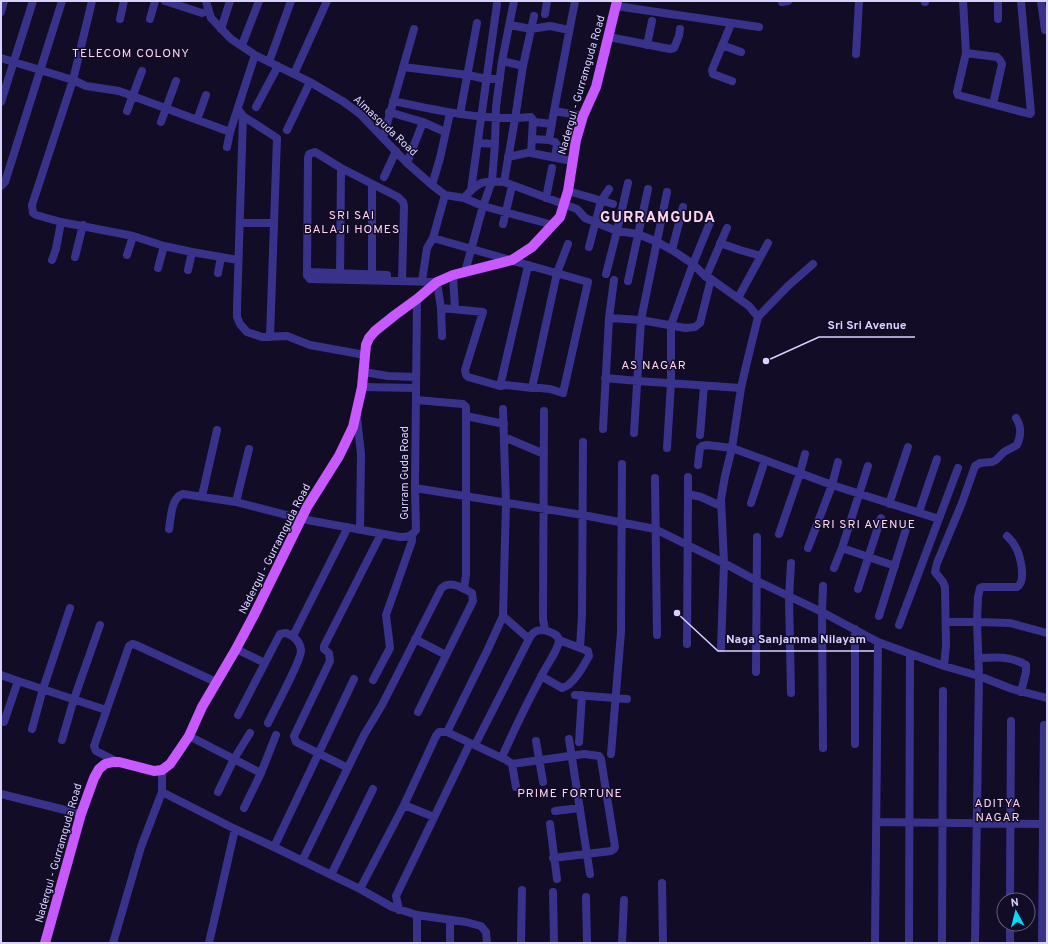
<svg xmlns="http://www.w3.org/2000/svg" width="1048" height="944" viewBox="0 0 1048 944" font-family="Overpass,sans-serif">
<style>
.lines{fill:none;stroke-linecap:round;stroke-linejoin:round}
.minor{stroke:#39328b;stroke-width:8}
.major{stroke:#c759ff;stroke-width:10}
.labels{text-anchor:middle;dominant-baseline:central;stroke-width:3;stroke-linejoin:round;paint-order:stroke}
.street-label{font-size:11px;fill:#d9d2ff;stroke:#120c27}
.neighbourhood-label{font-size:12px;letter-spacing:1px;fill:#ffd4ee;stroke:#120c27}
.district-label{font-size:15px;font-weight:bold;letter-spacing:1px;fill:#ffd4ee;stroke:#120c27}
.leader{fill:none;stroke:#d9d2ff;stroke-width:1.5}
.callout-dot{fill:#d9d2ff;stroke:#120c27;stroke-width:1.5}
.callout-label{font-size:12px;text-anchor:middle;font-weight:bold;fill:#d9d2ff;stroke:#120c27;stroke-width:3;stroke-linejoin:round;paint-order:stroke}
</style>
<rect width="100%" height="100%" fill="#120c27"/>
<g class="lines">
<path class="minor" d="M92,1L73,80L32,205L33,213L36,215L61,222L133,236L164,246L192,252L238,260
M165,1L202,13L209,11
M206,1L211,18L231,39L255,55L310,82L344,102L360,114L407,163L432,185L445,195L464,198C478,182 482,180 504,182L577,209L585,218L617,231L638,234L657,242L672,250L693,264L706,277L711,279L749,306L758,317
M575,1L554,111L583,116
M925,1V2
M963,1L966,53L957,92L958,95L1030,114L1031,113L1021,1
M998,1V19
M1041,1L1045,30
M782,2L788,1
M616,6L759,27
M1,12L4,1
M545,14L547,1
M120,19L124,1
M150,19L155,1
M731,24L712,70L713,74L732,81
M510,25L531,29L550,26L569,30
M221,29L230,1
M609,37L670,49L674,48L679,36L680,29
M242,45L259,1
M647,45L652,21
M722,45L741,52
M966,53L997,57L1000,60L1002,64L993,104
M856,54L859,1
M1,58L73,80L86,86L119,91L230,132
M502,61L523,66
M269,62L291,1
M403,67L468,75L486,79H500
M294,74L327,1
M393,101C439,111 484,121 531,117L534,122L552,124
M1,102L33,1
M256,107L278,66
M238,109L243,116L237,308V317L240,324L247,332L262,337L287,336L310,345L365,355
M127,111L142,71
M389,112L423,122L445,132
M460,114L477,23
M243,116L277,138L270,337
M197,120L206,95
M533,120L531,153L572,161
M161,122L176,81
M287,130L310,82
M383,138L414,29
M532,139L549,140L555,142L557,145L555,157
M549,140L554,111
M478,143L495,144
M227,147L230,132L255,55
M508,157L531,152
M407,163L423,122
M384,177L396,151
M504,182L515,119L523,66L534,16
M372,184V279
M432,185L440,158L450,113
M1,186L5,182L62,1
M471,190L497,4
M568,191L613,204
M464,198L483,206L553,225
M546,198L552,168
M240,223H273
M503,224L512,186
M433,238L588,282L563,393L550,389L540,388H532L506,385L500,386L468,377L466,375L465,370L483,312L441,308
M720,243L740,250L761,256
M589,247L601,201L609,189
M672,250L683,207
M127,255L133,236
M75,257L83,225
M52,260L56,249L61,222
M158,268L164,246
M188,270L192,252
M465,272L483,206L492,181L495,144L496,107L502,61L514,1
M218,273L221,257
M606,274L617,231L628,183
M307,275L308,158L309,154L315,152L341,168L398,197L403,202L404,206L402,281
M307,275L310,279L437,282L441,308L442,336
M307,275L310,272L387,275
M453,275L455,309
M706,277L727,228
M340,279L341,168
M422,281L427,248L433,238L445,195
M628,281L648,189
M738,298L768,243
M609,318L641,320L685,328L695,327L700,323L711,279
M364,372L388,376L416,377
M605,378L638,381L741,388
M500,386L528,266
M362,387L416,388
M532,388L557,273L568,244
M416,400L463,404L466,407V575L464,589
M544,411L543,619L545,630C550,632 559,634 559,641C558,651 545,667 541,677C527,703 514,730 502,757L512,764L584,754L599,756L601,759L615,847L614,849L611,851L553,858
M466,416L504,424
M357,418L361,454L360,529
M603,429L609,318L614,280
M634,433L641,320L667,192
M700,435L704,386
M504,437L544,454
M667,448L671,383V325L693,264L711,220
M698,465L700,448L702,446L707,445L732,448L832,485L939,519
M655,478L657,635
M415,488L583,515L655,529L724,563L757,581L822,612L878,642L944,666L979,676L1012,689L1047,698
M688,494V477
M202,496L217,430
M236,502L249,449
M751,503L765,460
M889,504L908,447
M919,512L937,459
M169,529C171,518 171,497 183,494L236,502L302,519L400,537C407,537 411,537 416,530L415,488L417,299
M779,534L800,473L805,454
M808,548L832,485L838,462
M842,548L895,566
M791,563L789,597L791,693
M834,568L842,548L868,466
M858,589L881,518
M503,616L529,639
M879,616L906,529
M946,622H977L1010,623L1047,633
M899,625L958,468
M293,636L348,527
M415,639L446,655
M687,644L688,494L701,497L721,506
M580,648L582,615L583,442
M721,648L724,563L721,499L725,476L732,448L741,388L746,366L758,317L788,286L813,264
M236,649L265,663
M978,658C995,657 1011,656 1026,665V672L1021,692
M944,666L946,646L945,587L943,582L935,572L937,563L962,503L975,466L980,463L992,462L996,460L1004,452L1017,445C1021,436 1022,427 1016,418
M756,672L757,537
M1,675L18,681
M541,676L562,688C573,686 584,665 589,656L588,651L559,640
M373,680L390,648L386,615L412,541V535
M575,695L627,699
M238,715L280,634L286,633C294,636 300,641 301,650C302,659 273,712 268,723
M4,722L18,681L106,710
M32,729L43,689L70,608
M447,732L488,649L503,616L506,503L503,409
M189,736L261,773
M569,739L590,874
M62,740L74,699L100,625
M536,741L543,782
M579,742L582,695
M855,744V629
M475,745L529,639C533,631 537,630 545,630
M823,748L822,612L823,586
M611,754L621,632L622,464
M118,762L96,751L94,746L129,646L132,644L136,645L216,682
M512,764L516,787
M348,768L296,742L294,736L330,661L329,653L324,649V646L381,534
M162,792L235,829L274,847L360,889L392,907L417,915L466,922L481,926L486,932L487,943
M218,792L234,759L250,733
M1,794L81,814
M404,805L434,817
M244,808L261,773L276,735
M555,811L580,808
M876,822L1047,824
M550,824L557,879
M274,847L354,679
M302,861L364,735L382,705L441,589C449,579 463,588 472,593L473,601L418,712
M331,875L373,789
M662,883L663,943
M360,889L404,805L436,736L439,732H447L504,759
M553,892L554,943
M586,897L587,943
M1010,900L1011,721
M399,910L396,896L470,743
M113,943L141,847L162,792V770
M209,943L235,829
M417,943V915
M450,943V920
M521,943L522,890
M622,943L624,900
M875,943L878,642
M909,943L910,654
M942,943L943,691
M975,943L979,676L977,622L978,597L980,588L982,587H1017C1027,581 1020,554 1015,546C1013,542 1010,539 1007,536
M1010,943V924
M1042,943L1044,725"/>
<path class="major" d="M45,943L81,814L94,778L99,769L105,764L113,762H119L154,771L162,770L170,764L189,736L202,707L236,649L254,615L307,507L339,456L353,427L362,387L366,345L369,338L375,331L395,315L417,299L437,282L453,275L512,260L532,247L560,217L568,191L576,140L583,116L596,87L617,1"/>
</g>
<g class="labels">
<g class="street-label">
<text transform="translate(582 85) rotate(-74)">Nadergul - Gurramguda Road</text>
<text transform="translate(385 126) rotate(43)">Almasguda Road</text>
<text transform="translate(405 473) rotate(-90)">Gurram Guda Road</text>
<text transform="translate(275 549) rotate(-63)">Nadergul - Gurramguda Road</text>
<text transform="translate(59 853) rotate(-74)">Nadergul - Gurramguda Road</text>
</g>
<g class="neighbourhood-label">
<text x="131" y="54">TELECOM COLONY</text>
<text x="352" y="216">SRI SAI<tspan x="352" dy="14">BALAJI HOMES</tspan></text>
<text x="654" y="366">AS NAGAR</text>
<text x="865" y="525">SRI SRI AVENUE</text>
<text x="570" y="794">PRIME FORTUNE</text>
<text x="998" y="804">ADITYA<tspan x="998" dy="14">NAGAR</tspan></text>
</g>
<g class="district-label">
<text x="658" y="218">GURRAMGUDA</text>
</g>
</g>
<path class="leader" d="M766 361L819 337H915M677 613L718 651H874"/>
<g class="callout-dot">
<circle cx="766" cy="361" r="4"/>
<circle cx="677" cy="613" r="4"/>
</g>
<g class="callout-label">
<text x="867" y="329">Sri Sri Avenue</text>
<text x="796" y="643">Naga Sanjamma Nilayam</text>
</g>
<rect width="1048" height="944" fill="none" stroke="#d9d2ff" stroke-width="4"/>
<g transform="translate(1016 912) rotate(353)"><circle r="19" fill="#120c27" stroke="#625b7d"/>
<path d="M0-3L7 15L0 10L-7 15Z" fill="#00dbfd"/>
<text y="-6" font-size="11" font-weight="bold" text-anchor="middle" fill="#d9d2ff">N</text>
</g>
</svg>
